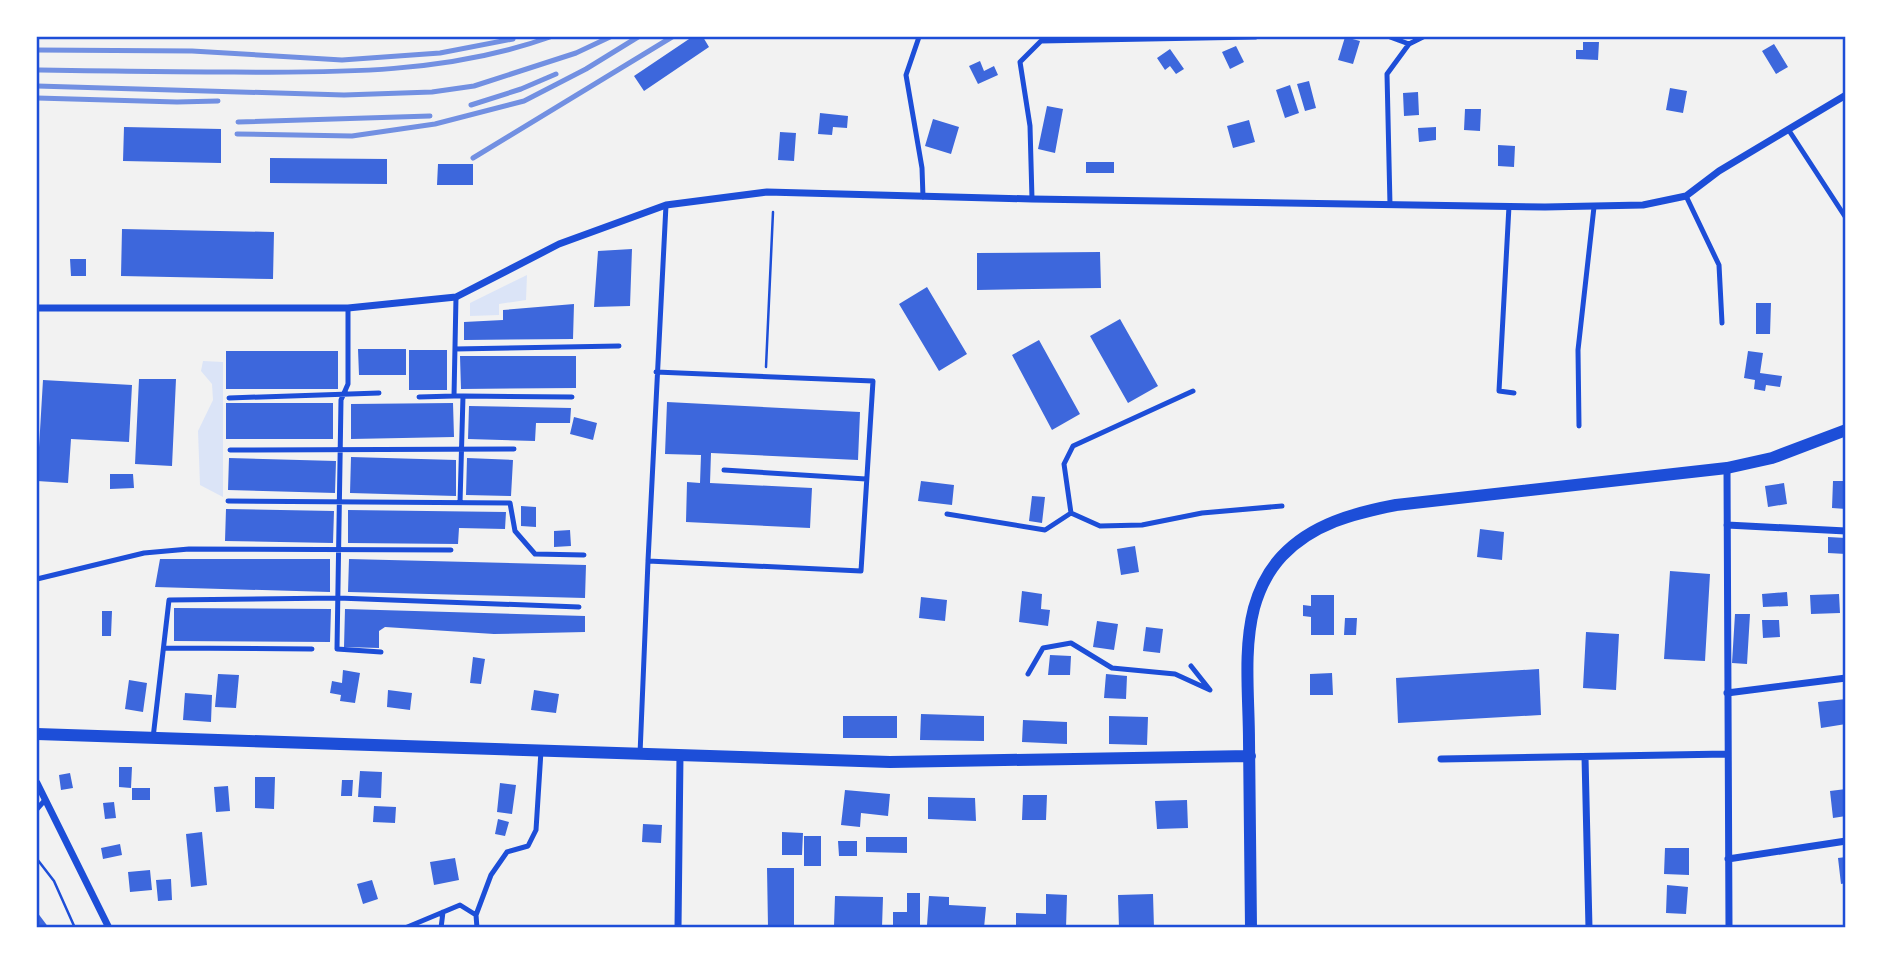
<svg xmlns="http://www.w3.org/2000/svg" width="1883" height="965" viewBox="0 0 1883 965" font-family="'Sofia Sans Condensed',sans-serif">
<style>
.green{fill:#dbe4f7}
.building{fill:#3d67dc}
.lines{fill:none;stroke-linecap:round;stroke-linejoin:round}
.path{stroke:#1d4ed8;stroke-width:2.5}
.service{stroke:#1d4ed8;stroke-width:5}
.minor{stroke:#1d4ed8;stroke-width:7}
.tertiary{stroke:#1d4ed8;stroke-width:12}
.rail{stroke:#7290e2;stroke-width:5}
.neatline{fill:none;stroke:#1d4ed8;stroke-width:2.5}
</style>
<rect width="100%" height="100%" fill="#f2f2f2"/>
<path class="green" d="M527,275L526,300L499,304V315L470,316V303Z
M203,361L223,362V497L200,485L198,431L213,400L212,384L201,371Z"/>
<path class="building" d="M692,37H703L709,47L644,91L634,76Z
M1345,37L1360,41L1353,64L1338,60Z
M1583,42H1599L1598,60L1576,59V50H1583Z
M1774,44L1788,67L1776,74L1762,51Z
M1236,46L1244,62L1230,69L1222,52Z
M1170,49L1184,69L1176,74L1170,66L1165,70L1157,58Z
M980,61L984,71L994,66L998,75L978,84L969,66Z
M1309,81L1316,108L1305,111L1297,84Z
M1290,85L1299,113L1285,118L1276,90Z
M1670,88L1687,91L1683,113L1666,110Z
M1418,92L1419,115L1404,116L1403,93Z
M1047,106L1063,109L1055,153L1038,149Z
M1465,109H1481L1480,131L1464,130Z
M820,113L848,116L847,128L833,127L832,135L818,134Z
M933,119L959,127L951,154L925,146Z
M1249,120L1255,142L1233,148L1227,126Z
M124,127L221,129V163L123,161Z
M1436,127V140L1419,142L1418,128Z
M780,132L796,133L794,161L778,160Z
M1498,145L1515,146L1514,167L1498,166Z
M270,158L387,159V184L270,183Z
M1086,162H1114V173H1086Z
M438,164H473V185H437Z
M122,229L274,232L273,279L121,276Z
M632,249L630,306L594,307L598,251Z
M1100,252L1101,288L977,290V253Z
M70,259H86V276H71Z
M927,287L967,354L939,371L899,304Z
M1756,303H1771L1770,334H1756Z
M574,304L573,339L464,340V322L503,320V310Z
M1120,319L1158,386L1128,403L1090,336Z
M1039,340L1080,414L1052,430L1012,355Z
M358,349H406V375H359Z
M409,350H447V390H409Z
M226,351H338V389H226Z
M1748,351L1763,353L1760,373L1782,376L1780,387L1766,385L1765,391L1754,389L1755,380L1744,378Z
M460,356H576V388L461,389Z
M139,379H176L172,466L135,464Z
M43,380L132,385L129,442L71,439L68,483L37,481Z
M667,402L860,412L858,460L711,453L710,483L812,488L810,528L686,522L687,482L700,483L701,455L665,454Z
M226,403H333V439H226Z
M453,403L454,437L351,439V404Z
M469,406L571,408L570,423H536L535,441L468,439Z
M574,417L597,423L593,440L570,434Z
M351,457L456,460V496L350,493Z
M229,458L336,461L335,493L228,490Z
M467,458L513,460L511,496L466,495Z
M110,474H133L134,488L110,489Z
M921,481L954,485L952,505L918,501Z
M1833,481H1846V509L1832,508Z
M1784,483L1787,504L1768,507L1765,486Z
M1032,496L1045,497L1042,523L1029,521Z
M521,506L536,507V527L521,526Z
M226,509L334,511L333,543L225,541Z
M348,510L506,512L505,529L459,528L458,544L348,543Z
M1480,529L1504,532L1502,560L1477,557Z
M570,530L571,546L554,547V531Z
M1828,537L1846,538V554L1828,553Z
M1135,546L1139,572L1121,575L1117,549Z
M160,559H330V592L155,587Z
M349,559L586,565L585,598L348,592Z
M1670,571L1710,574L1705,661L1664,659Z
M1022,591L1042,594L1041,609L1050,610L1048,626L1019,622Z
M1787,592L1788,606L1763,607L1762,594Z
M1839,594L1840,613L1811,614L1810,595Z
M1311,595H1334V635H1311V617L1303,616V605L1311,606Z
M921,597L947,600L945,621L919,618Z
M174,608L331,609L330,642L174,641Z
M345,609L585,616V632L494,634L385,627L379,631V648L344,647Z
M102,611H112L111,636H102Z
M1735,614H1750L1747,664L1732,663Z
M1345,618H1357L1356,635H1344Z
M1762,620H1779L1780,637L1763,638Z
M1097,621L1118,624L1114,650L1093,647Z
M1146,627L1163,629L1160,653L1143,651Z
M1586,632L1619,634L1616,690L1583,688Z
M1050,655L1071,656L1070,675H1048Z
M473,657L485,659L481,684L470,683Z
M1539,669L1541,715L1398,723L1396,678Z
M343,670L360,673L355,703L340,701L341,695L330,693L332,681L342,683Z
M1332,673L1333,695H1310V674Z
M218,674L239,675L236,708L215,707Z
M1106,674L1127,676L1126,699L1104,698Z
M129,680L147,683L143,712L125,709Z
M388,690L412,693L410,710L387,707Z
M534,690L559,694L556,713L531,710Z
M185,693L212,695L211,722L183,720Z
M1846,699V724L1821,728L1818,702Z
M921,714L984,716V741L920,740Z
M843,716H897V738H843Z
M1109,716L1148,717L1147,745L1109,744Z
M1023,720L1067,722V744L1022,742Z
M119,767H132L131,788L119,787Z
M360,771L382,772L381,798L358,797Z
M70,773L73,788L61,790L59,775Z
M255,777H275L274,809L255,808Z
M342,780H353L352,796H341Z
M500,783L516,785L512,814L497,812Z
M228,786L230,811L216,812L214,787Z
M132,788H150V800H132Z
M1846,789V816L1833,818L1830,791Z
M845,790L890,794L888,816L861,813L860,827L841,825Z
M1023,795H1047L1046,820H1022Z
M928,797L975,798L976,821L928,819Z
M1187,800L1188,828L1157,829L1155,801Z
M114,802L116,818L105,819L103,803Z
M374,806L396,807L395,823L373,822Z
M498,819L509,822L505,836L495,834Z
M643,824L662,825L661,843L642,842Z
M202,832L207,885L191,887L186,834Z
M782,832L803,833L802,855H782Z
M804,836H821V866H804Z
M866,837H907V853L866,852Z
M838,841H857V856H839Z
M120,844L122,855L103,859L101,848Z
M1665,848H1689V875L1664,874Z
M1846,857V883L1841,884L1838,858Z
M455,858L459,880L434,885L430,862Z
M767,868H794V927H768Z
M150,870L152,890L130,892L128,872Z
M171,879L172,900L158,901L156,880Z
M372,880L378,899L363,904L357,884Z
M1667,885L1688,887L1686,914L1666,913Z
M907,893H920V928H893V912H907Z
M1046,894L1067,895L1066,928L1016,927V913L1046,914Z
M1153,894L1154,928H1119L1118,895Z
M835,896L883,897L882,927L834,926Z
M929,896L949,897V905L986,907L984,928L927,925Z
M37,912L49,928H37Z"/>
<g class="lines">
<path class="path" d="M766,367L773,212
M37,859L54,881L75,928"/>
<path class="service" d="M919,37L906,75L922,168L923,197
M1390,37L1409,44L1423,37
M1788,129L1846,218
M1686,196L1719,265L1722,323
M1032,199L1030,126L1020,62L1041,41L1256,37
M1390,205L1387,74L1409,44
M1509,206L1499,391L1514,393
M456,297L454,396H463L460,503
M348,308V384L341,400L337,649L381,652
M455,349L619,346
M656,372L873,381L861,571L648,561L666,205
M463,396L572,397
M419,397L454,396
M229,398L379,393
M1579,426L1578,350L1594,207
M230,450L514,449
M724,470L866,479
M228,501L510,503L515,531L535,554L584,555
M1071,513L1064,464L1073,446L1193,391
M947,514L1045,530L1071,513L1100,526L1142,525L1202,513L1282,506
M37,579L144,553L189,549L451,550
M164,648L312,649
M1028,674L1043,648L1071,643L1112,668L1175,674L1210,690L1191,666
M153,738L169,600L338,598L579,607
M640,754L648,561
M37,809L45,800
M476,915L491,875L507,852L528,846L536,830L541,751
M405,928L460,905L476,915L477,928
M441,928L443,912"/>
<path class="minor" d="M37,308H348L456,297L559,244L666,205L767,192L1032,199L1545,207L1643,205L1686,196L1719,171L1846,95
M1727,468L1729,928
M1727,525L1846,531
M1727,693L1846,678
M1585,757L1589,928
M1441,759L1727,754
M37,783L109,928
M1728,859L1846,841
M678,928L680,755"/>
<path class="tertiary" d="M37,734L890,762L1250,756
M1251,928C1250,866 1250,803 1249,741C1249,698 1243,650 1254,608C1259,590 1269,570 1282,556C1312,524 1354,513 1396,505L1727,468L1772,458L1846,430"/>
<path class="rail" d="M37,50L192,51L342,60L440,53L513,39
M37,70C103,71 168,72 234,72C340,73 449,73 550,37
M37,86L344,95L432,92L474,86L576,53L610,37
M37,98L177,102L218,101
M471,105L521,89L556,74
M238,122L430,116
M237,134L352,136L435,124L524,101L586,69L638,37
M473,158L672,37"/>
</g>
<rect width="1883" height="965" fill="none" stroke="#ffffff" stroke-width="77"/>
<rect x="38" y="38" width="1806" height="888" class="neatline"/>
</svg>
